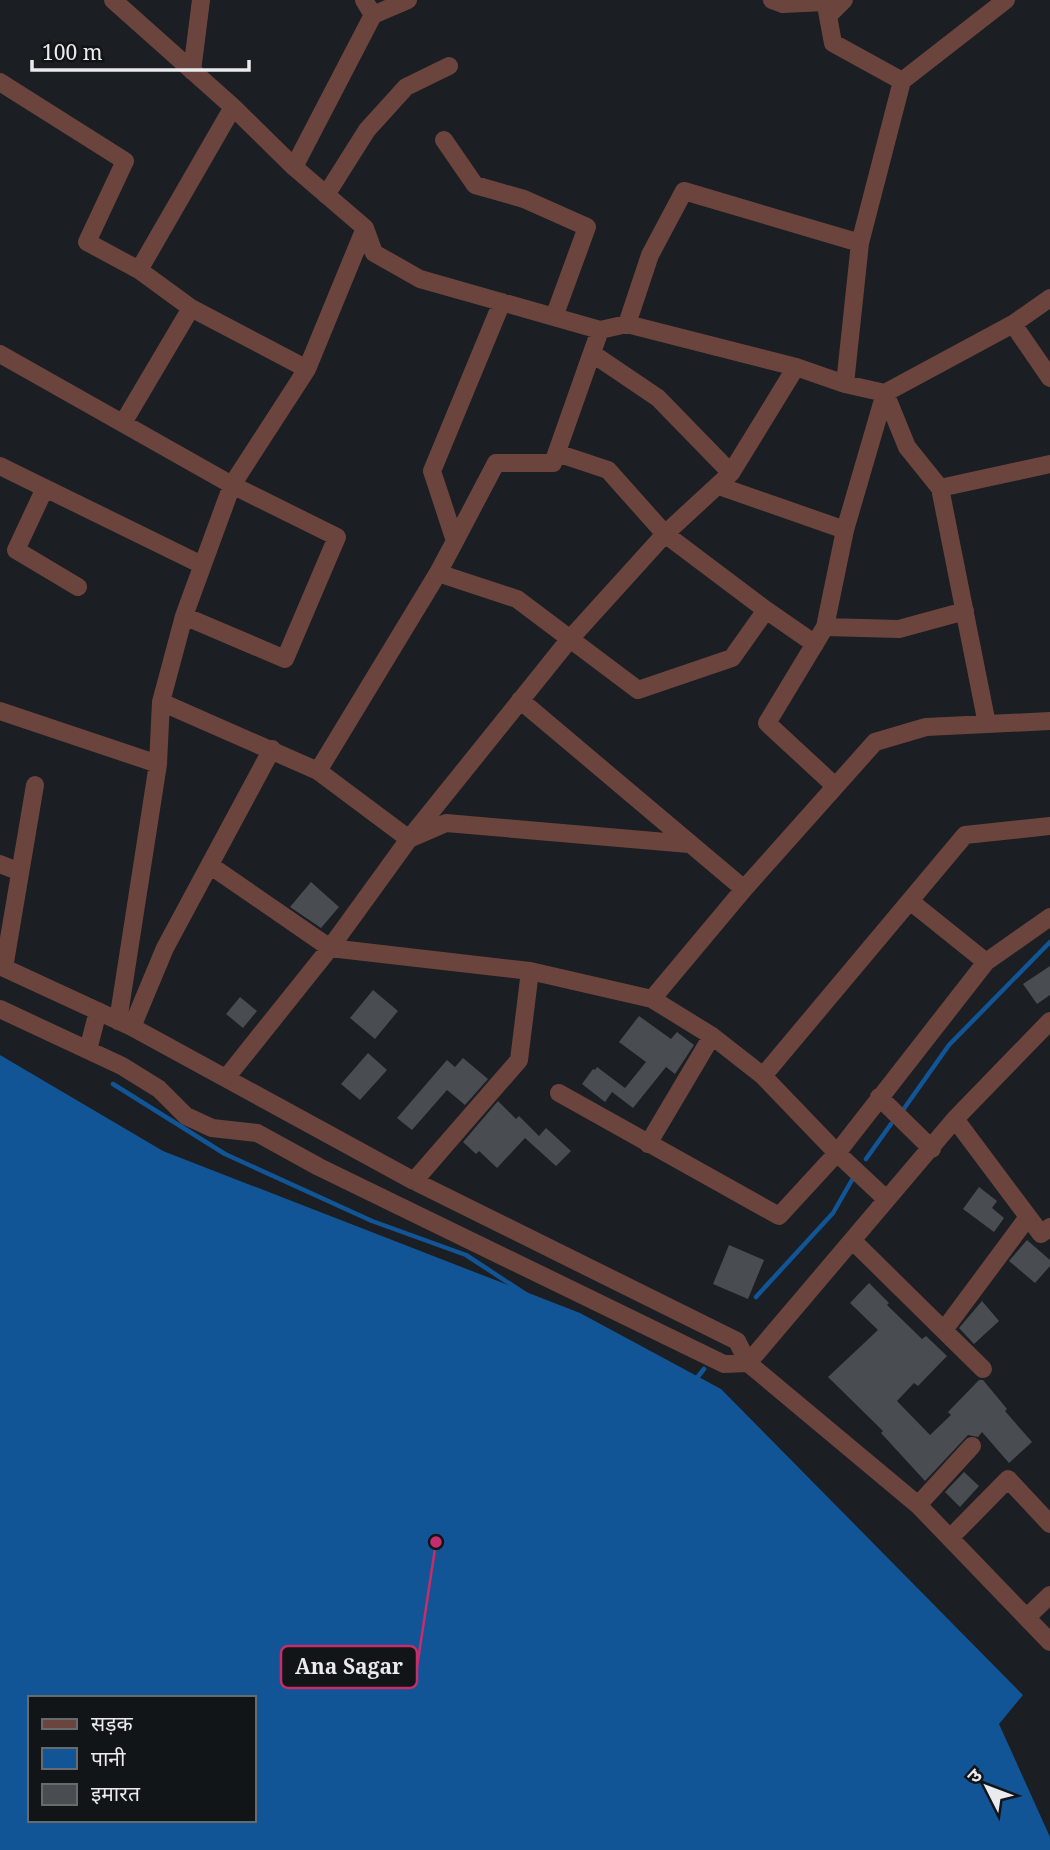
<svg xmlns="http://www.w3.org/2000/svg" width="1050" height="1850" viewBox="0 0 1050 1850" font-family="'Noto Serif','Noto Sans Devanagari',serif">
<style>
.water{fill:#115596;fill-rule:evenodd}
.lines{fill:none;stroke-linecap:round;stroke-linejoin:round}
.stream{stroke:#115596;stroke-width:4.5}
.building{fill:#494d51}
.minor{stroke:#6c443e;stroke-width:18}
.leader{fill:none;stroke:#c62d6a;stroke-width:2.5}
.callout-dot{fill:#c62d6a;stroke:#121518;stroke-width:2.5}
.callout{fill:#121518;stroke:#c62d6a;stroke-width:2.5}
.callout-label{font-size:21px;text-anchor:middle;font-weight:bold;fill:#e9ebee}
</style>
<rect width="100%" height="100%" fill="#1b1e22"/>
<path class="water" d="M0,1055L163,1151L580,1313L721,1389L1023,1695L999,1724L1050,1837V1850H0ZM30,1698H254V1820H30Z"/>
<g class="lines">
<path class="stream" d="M113,1084L225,1154L372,1221L466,1255L527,1295
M903,1110L949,1045L1050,942
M866,1159L891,1124
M756,1297L833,1213L852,1180
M696,1379L704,1369"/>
</g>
<path class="building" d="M311,882L339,907L321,928L290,907Z
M1050,966V995L1037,1004L1023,984Z
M373,990L398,1011L375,1039L350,1018Z
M240,997L257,1011L243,1028L226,1014Z
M639,1016L671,1039L677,1032L694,1045L675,1074L666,1067L633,1108L612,1092L605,1102L582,1084L593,1069L595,1070L597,1067L625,1088L646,1062L619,1042Z
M368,1053L387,1070L360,1100L341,1084Z
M463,1058L488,1079L465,1105L447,1090L412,1130L397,1118L447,1060L455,1067Z
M498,1101L516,1119L519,1116L539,1136L546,1128L571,1151L556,1166L525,1138L497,1168L479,1151L476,1154L463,1142Z
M979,1187L997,1201L992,1208L1004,1218L994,1232L963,1209Z
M1027,1240L1050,1260V1266L1035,1283L1009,1261Z
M729,1245L764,1260L748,1299L713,1284Z
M869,1283L889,1303L887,1305L922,1339L926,1336L947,1356L918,1386L914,1383L897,1401L930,1435L951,1415L948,1412L979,1380H983L1007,1409L1005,1411L1032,1442L1009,1463L982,1432L978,1437L968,1435L925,1481L881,1433L883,1431L828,1377L878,1330L850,1303Z
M982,1301L999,1321L974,1344L959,1328Z
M964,1472L979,1486L960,1507L945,1492Z"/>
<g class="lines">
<path class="minor" d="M113,0L233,107L294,167L365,228L374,253L420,279L600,330L627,324L796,367L845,384L885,393L1013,324L1050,298
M772,0L783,4L825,2
M825,0L833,43L902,81L1006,0
M373,15L408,0
M828,16L844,0
M192,71L201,0
M0,82L125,161L87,242L139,270L191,308L307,369
M444,140L475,185L524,199L587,227L554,317
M294,167L373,15L364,0
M326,195L367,130L406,87L449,66
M139,270L233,107
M627,324L650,255L684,191L860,243
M1013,324L1050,378
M0,354L232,485L337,537L285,659L184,616
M593,354L658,398L731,473
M845,384L860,243L902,81
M885,393L907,447L940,488
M123,423L191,308
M557,453L608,470L665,534L766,610L815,644
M0,466L202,565
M719,486L845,530
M45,488L16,550L78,587
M455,541L496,463H553L600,330
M438,573L517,599L638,690L732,658L766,610
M825,627L899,629L965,611
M520,700L744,889
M161,702L318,771L409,839L446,823L689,844
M0,711L158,764
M987,724L940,488L1050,464
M318,771L438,573L455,541L432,471L502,302
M835,786L767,723L825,627L845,530L885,393
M0,864L20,872
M211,866L330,948L530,971L652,999L712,1036L763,1076L837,1153L886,1199
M910,901L986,962
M0,966L132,1027L414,1181L737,1341L748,1363L918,1505L1050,1642
M4,968L35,785
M652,999L744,889L875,742L926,727L1050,721
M0,1009L122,1066L159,1089L186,1116L212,1128L257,1133L319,1167L724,1364L748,1363L955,1119L1050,1021
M118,1021L158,764L161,702L184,616L232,485L307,369L365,228
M132,1027L165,948L272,749
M88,1050L98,1011
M763,1076L965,835L1050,826
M226,1078L330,948L409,839L569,640L665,534L731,473L796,367
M559,1093L779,1216L837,1153L986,962L1050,917
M879,1097L932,1149
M955,1119L1041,1234L1050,1227
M648,1144L712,1036
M414,1181L519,1060L530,971
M853,1241L983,1369
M944,1330L1028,1217
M918,1505L972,1446
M950,1538L1008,1479L1050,1524
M1027,1617L1050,1595"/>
</g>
<path class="leader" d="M436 1542L417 1667"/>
<circle class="callout-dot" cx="436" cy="1542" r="7"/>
<rect class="callout" x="281" y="1646" width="136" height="42" rx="7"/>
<g class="callout-label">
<text x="349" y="1674">Ana Sagar</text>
</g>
<rect x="28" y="1696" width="228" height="126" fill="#121518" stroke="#686b6e" stroke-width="2"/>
<rect x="42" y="1719" width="35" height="10" fill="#6c443e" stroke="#686b6e" stroke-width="2"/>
<text x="91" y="1731" font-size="21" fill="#e9ebee">सड़क</text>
<rect x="42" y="1748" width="35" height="21" fill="#115596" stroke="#686b6e" stroke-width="2"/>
<text x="91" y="1766" font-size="21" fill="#e9ebee">पानी</text>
<rect x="42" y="1784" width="35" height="21" fill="#494d51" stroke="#686b6e" stroke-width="2"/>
<text x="91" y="1801" font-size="21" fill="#e9ebee">इमारत</text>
<g transform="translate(987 1787) rotate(312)" stroke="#121518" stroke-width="5" paint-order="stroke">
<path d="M0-5L12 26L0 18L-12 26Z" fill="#e9ebee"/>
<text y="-10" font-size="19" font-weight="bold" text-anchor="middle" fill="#e9ebee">उ</text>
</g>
<path d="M32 60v10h217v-10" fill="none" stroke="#e9ebee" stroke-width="3.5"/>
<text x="42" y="60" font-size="21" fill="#e9ebee" stroke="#121518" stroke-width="5" paint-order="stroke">100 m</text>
</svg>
